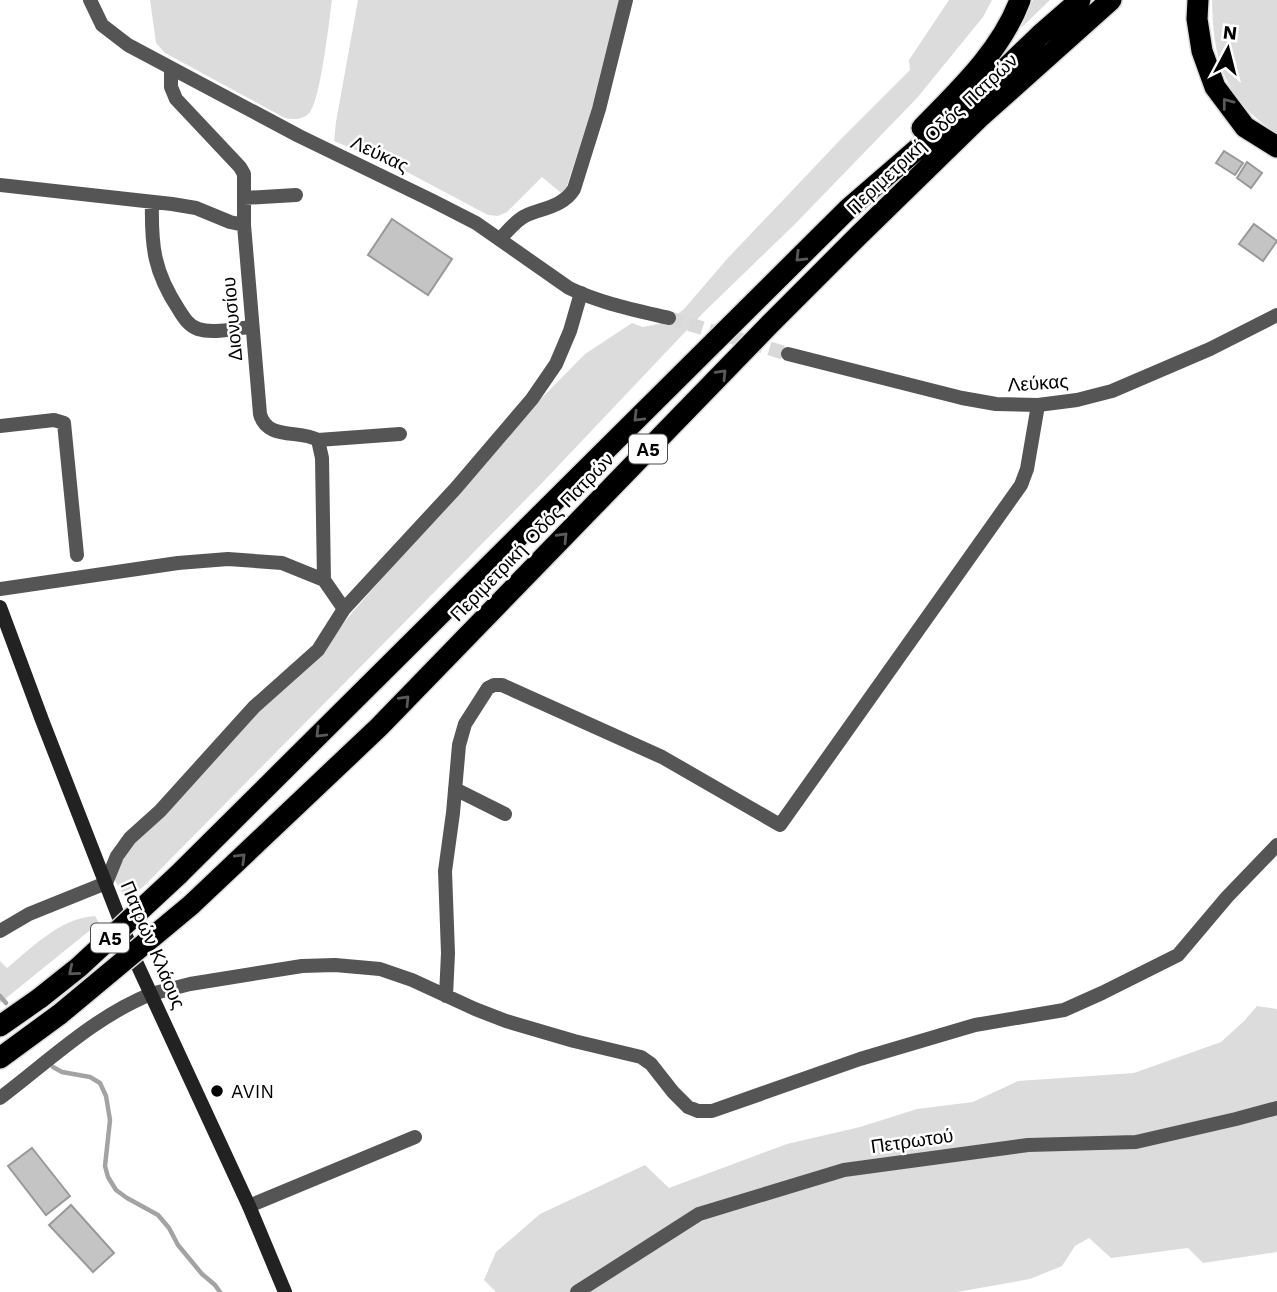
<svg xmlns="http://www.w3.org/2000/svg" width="1277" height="1292" viewBox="0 0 1277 1292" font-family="'Work Sans',sans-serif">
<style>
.green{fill:#dcdcdc}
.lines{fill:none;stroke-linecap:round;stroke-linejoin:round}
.stream{stroke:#a3a3a3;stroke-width:4.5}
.building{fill:#c4c4c4;stroke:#999;stroke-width:2}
.tertiary-tunnel{stroke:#d9d9d9;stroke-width:14;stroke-dasharray:14 7;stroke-linecap:butt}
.motorway-casing{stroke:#dbdbdb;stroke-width:24}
.minor{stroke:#555;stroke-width:14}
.tertiary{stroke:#555;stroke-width:14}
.secondary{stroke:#222;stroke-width:14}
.motorway{stroke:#000;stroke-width:21}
.motorway-bridge-casing{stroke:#dbdbdb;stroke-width:24;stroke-linecap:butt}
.motorway-bridge{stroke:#000;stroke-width:21}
.oneway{stroke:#595959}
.poi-dot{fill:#000;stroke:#fff;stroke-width:2.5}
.labels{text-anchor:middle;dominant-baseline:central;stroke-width:5;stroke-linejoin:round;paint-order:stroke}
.shield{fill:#fff;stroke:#4c4c4c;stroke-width:2}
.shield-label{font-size:18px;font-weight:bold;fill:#000}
.street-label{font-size:19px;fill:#000;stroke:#fff}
.poi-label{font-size:19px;fill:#000;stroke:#fff;text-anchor:start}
</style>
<rect width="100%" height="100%" fill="#fff"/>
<path class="green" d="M150,0H332C329,22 321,97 310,112C304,120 293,120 285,118L165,53L156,43Z
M358,0H619L590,115L566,189L561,193L542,177L507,212L498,216L488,215L407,172L334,141L336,122Z
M949,0H992L983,17L917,98L796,223L704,312L542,483L143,887L127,897L120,890L113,876L132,844L249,719L309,667L351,614L518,422L585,354L632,323L643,327L668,322L684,309L727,259L841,139L910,70L909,60Z
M1033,0H1050L1021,28Z
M1212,0H1277V134C1224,98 1213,62 1212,0Z
M95,916L99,923L0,1003V961L7,968C33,947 60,918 95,916Z
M1257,1006L1277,1009V1252L1203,1263L1188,1248L1111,1258L1089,1238L1075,1246L1062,1266L1030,1279L957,1292H496L484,1280L496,1252L540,1214L645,1165L669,1188L787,1144L860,1127L917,1109L973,1102L1018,1081L1134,1073L1221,1042L1244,1021Z"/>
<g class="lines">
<path class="stream" d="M0,996L6,1003
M53,1067L62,1072L90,1077L100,1083L106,1096L110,1120L105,1166L108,1177L116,1190L127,1198L158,1215L169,1228L178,1245L202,1274L215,1285L220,1292"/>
</g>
<path class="building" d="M1224,151L1243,163L1235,175L1216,163Z
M1247,162L1262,173L1251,188L1237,178Z
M392,219L452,259L428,295L368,255Z
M1254,224L1277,241L1263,261L1239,244Z
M32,1148L70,1196L46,1215L8,1166Z
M71,1205L114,1253L93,1272L49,1225Z"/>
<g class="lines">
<path class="tertiary-tunnel" d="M669,318L788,354"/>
<defs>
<path id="motorway" d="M1198,0L1197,19L1202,51L1215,87L1245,127L1277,147
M922,128C959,90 1001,51 1020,0
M178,875L848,209L960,112L1040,35L1080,0
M191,905L379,727L770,324L859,235L979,118L1111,0
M0,1026L40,998
M0,1058L60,1014"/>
</defs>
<use href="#motorway" class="motorway-casing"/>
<path class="minor" d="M171,70V87L176,99L240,167L244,174V225L260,414C267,441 300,429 318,440L322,458L324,580L344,609
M0,185L172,204L196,208L230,222L244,225
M244,198L296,195
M152,202C151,247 154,272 179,310C184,318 189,326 198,329C214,334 235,328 252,327
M500,239C508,231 515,221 525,216C542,208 563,207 574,189L599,109L626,0
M0,426L54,420L64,423L77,555
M318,440L400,434
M0,589L178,563L228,559L282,563L324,580
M455,789L505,814
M106,883L117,856L130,838L160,811L254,707L318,650L344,609L456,488L532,399L556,364L570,331L581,293
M151,994L190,984L302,966L335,965L380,969L412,980L475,1009L506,1021L574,1041L641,1057L651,1064L673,1092L688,1107L698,1111H712L860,1059L975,1025L1064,1010L1102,993L1178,955L1227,897L1277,845
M446,996L448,953L445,871L453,813L459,745L465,724L488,688L494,685H502L662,757L780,825L1021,485L1027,469L1038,405
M249,1206L415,1137"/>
<path class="tertiary" d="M90,0L102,25L128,45L299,136L433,201L476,223L569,288C600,303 635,310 669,318
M788,354L962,398L996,404L1038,405L1077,400L1112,391L1210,349L1277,315
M0,931L29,914L106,883
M0,1098C49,1061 94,1017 151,994
M577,1292L699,1214L844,1170L1028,1145L1136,1142L1236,1119L1277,1108"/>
<path class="secondary" d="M0,607L42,720L137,964L249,1206L285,1292"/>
<use href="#motorway" class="motorway"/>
<defs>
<path id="motorway-bridge" d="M40,998L79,967L178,875
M60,1014L191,905"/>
</defs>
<use href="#motorway-bridge" class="motorway-bridge-casing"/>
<use href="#motorway-bridge" class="motorway-bridge"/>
</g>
<defs><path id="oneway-chevron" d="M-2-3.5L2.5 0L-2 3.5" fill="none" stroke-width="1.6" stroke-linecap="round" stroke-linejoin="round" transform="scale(1.75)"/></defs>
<g class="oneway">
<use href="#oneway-chevron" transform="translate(1227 103) rotate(-127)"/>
<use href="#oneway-chevron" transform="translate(800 257) rotate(135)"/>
<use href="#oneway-chevron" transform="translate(722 374) rotate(-46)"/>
<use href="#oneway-chevron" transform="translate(638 417) rotate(135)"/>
<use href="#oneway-chevron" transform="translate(563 537) rotate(-46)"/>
<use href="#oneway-chevron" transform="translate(405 700) rotate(-46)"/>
<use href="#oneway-chevron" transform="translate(320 733) rotate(135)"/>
<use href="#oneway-chevron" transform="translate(241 858) rotate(-44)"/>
<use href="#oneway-chevron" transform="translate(73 971) rotate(140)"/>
</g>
<circle class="poi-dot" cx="217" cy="1091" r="7"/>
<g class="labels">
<g class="shield">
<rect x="629" y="434.5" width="38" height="29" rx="5"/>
<rect x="91" y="923.5" width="38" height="29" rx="5"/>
</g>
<g class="shield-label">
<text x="648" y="449">Α5</text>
<text x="110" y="938">Α5</text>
</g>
<g class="street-label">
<text transform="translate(932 134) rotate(-43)">Περιμετρική Οδός Πατρών</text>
<text transform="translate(380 154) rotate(25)">Λεύκας</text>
<text transform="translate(232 319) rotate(-95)">Διονυσίου</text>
<text transform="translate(1038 383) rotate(-4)">Λεύκας</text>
<text transform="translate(532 537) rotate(-46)">Περιμετρική Οδός Πατρών</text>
<text transform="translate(153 945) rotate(67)">Πατρών Κλάους</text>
<text transform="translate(912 1141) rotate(-8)">Πετρωτού</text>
</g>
<g class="poi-label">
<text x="231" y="1091">AVIN</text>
</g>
</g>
<g transform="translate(1228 49) rotate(7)" stroke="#ffffff" stroke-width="5" paint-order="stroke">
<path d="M0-5L12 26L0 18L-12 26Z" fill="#000000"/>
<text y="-10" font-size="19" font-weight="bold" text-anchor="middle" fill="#000000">N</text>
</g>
</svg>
